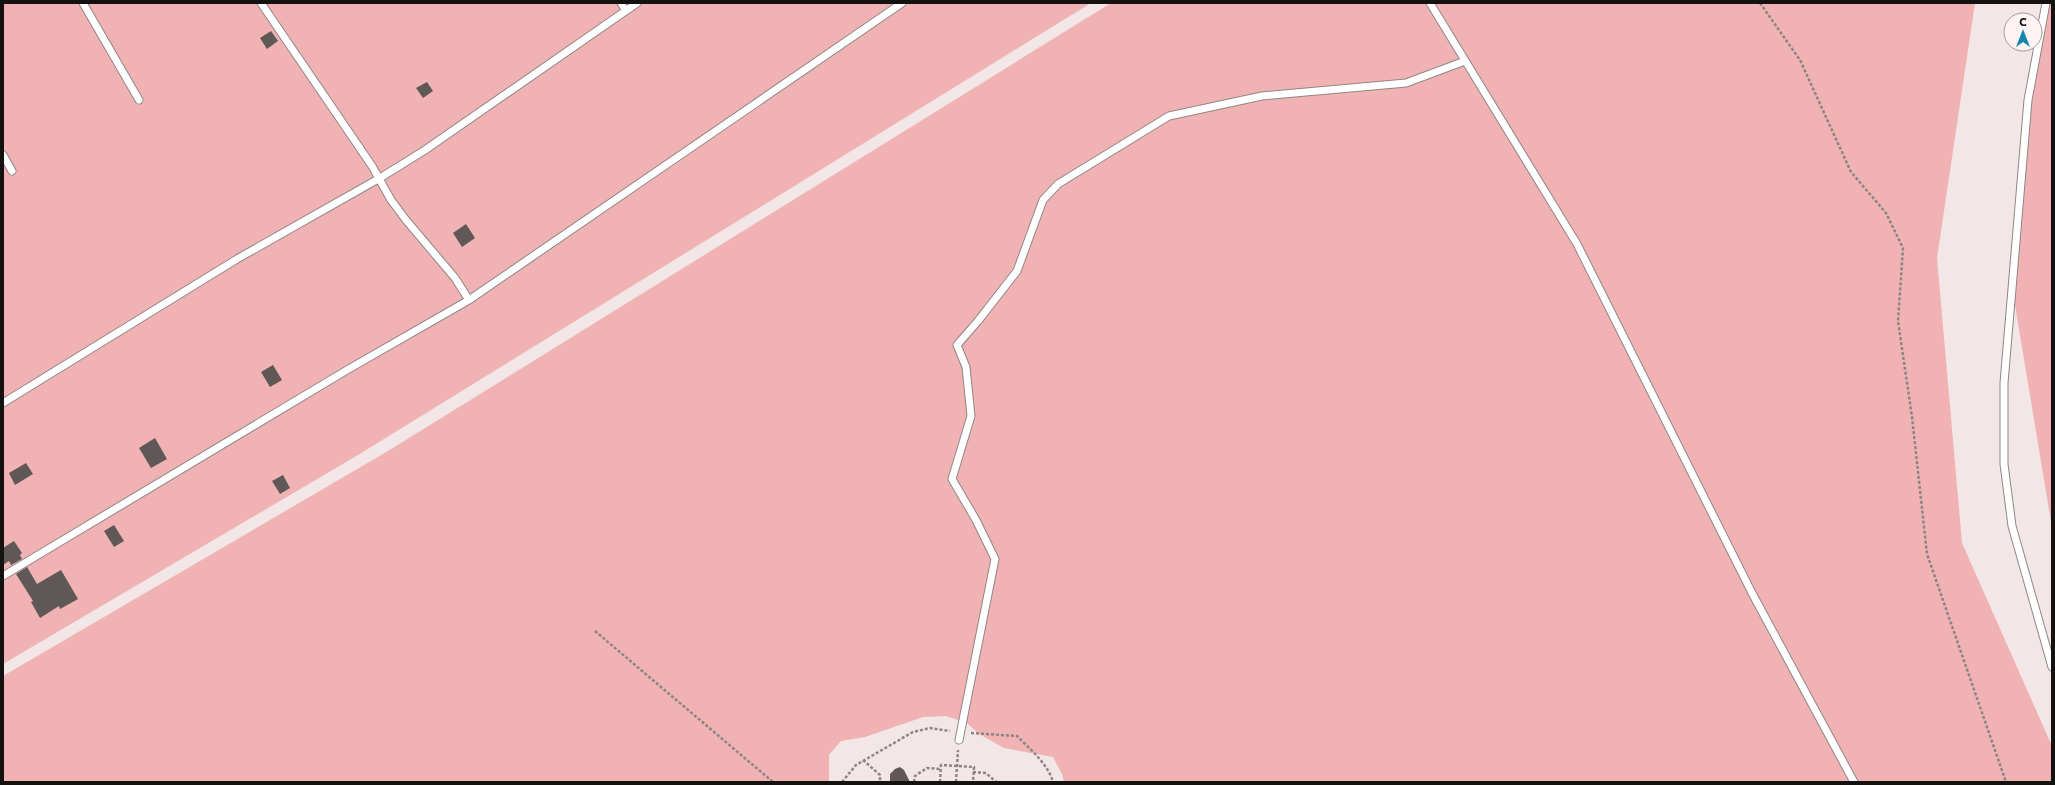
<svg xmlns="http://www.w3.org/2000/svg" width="2055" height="785" viewBox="0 0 2055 785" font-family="Commissioner,sans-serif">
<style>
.green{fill:#f0b2b3}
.building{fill:#605757}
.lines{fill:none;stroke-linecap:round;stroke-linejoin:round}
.service-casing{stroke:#918686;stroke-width:9}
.path{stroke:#8d8585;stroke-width:2.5;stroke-dasharray:3 2;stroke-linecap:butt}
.service{stroke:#fff;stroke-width:7}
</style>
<rect width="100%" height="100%" fill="#f2e6e6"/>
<path class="green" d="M3,3H1091L358,455L3,664Z
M1111,3H1975L1937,258L1962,543L2052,746V782H1064L1062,774L1053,757L1004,748L979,734L967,723L946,716L923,717L865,737L841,741L829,755V782H3V676L388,451Z
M2046,3H2052V528L2012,287L2028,100Z"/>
<path class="building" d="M271,31L278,41L267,49L260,38Z
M427,82L433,91L423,98L416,88Z
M466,224L475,238L462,247L453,233Z
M273,365L282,380L270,387L261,372Z
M155,438L167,459L151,468L139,448Z
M26,463L33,474L15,485L9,473Z
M283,475L290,488L280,494L272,481Z
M114,525L124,541L114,547L104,531Z
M14,541L22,553L20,555L22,559L11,565L9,561L3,565V548Z
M27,567L37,584L61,570L78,599L60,609L59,606L40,618L31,602L33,601L16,574Z
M900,767L904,770L910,782H890V774L895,769Z"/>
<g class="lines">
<defs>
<path id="service" d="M83,3L139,100
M261,3L372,166L391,200L406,220L455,278L469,300
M621,3L626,11
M1430,3L1577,244L1752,593L1854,782
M2046,3L2028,100L2004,383V464L2012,526L2052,667
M3,155L12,171
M3,403L237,259L380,178L425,150L637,3
M3,576L347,370L469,300L902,3
M959,740L995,559L976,520L952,479L971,416L966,367L957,345L978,321L1017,271L1043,200L1058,184L1169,116L1262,96L1406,83L1465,61"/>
</defs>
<use href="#service" class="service-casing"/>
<path class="path" d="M1760,3L1800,60L1851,172L1886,213L1903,248L1898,321L1912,417L1927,554L2006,782
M595,631L773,782
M971,733L1017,736C1030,749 1048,764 1053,782
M863,760L880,775V782
M973,772L986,773L996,782
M842,782L856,765L913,732L930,728L950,731
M914,782L915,776L927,768L940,769
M940,782L941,765L974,767L973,782
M956,782L958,750"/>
<use href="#service" class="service"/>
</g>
<rect width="2055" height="785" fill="none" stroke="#141111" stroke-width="8"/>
<g transform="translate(2023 32)"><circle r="19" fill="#fef4f4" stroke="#a09999"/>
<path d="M0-3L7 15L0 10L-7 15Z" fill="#1587ad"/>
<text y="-6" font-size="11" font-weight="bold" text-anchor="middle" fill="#141111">С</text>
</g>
</svg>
